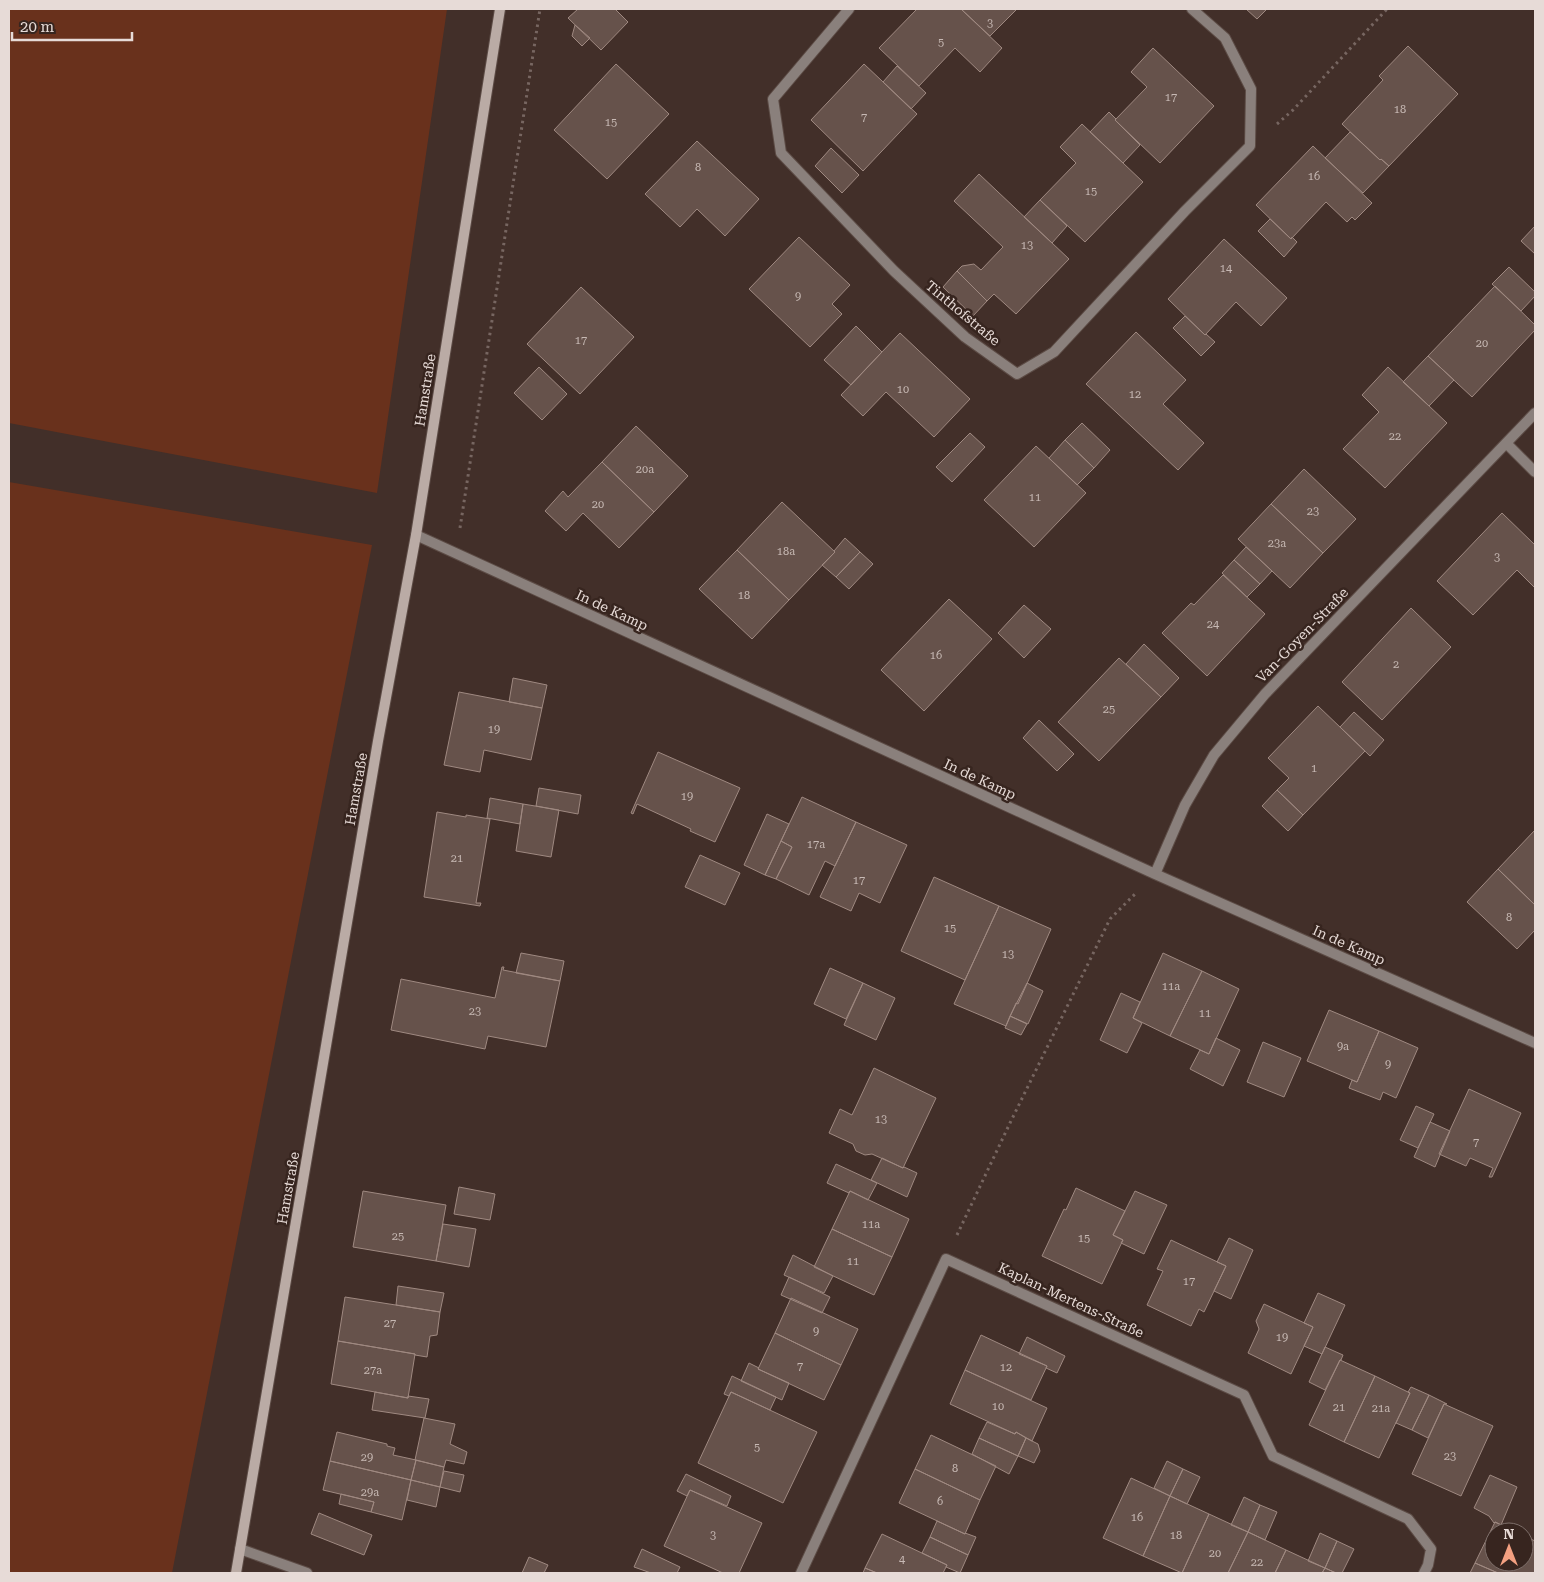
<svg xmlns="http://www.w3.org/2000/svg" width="1544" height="1582" viewBox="0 0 1544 1582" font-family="'Roboto Serif',serif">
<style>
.green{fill:#69311c}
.building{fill:#66524b;stroke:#9f8981}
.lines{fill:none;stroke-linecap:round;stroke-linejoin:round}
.street-casing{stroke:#5c4b45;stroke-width:12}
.secondary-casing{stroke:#5c4b45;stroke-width:12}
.path{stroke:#776661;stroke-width:3;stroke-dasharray:2.5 4;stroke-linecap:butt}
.street{stroke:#8a807c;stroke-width:10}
.secondary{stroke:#baaba5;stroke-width:10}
.labels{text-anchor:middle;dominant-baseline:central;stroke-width:5;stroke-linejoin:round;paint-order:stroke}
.number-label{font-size:11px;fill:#c7b9b4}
.street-label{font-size:14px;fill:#e7dbd7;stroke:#37251f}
</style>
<rect width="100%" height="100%" fill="#422f29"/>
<path class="green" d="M9,9H447L377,493L9,423Z
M9,482L372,545L172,1573H9Z"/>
<path class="building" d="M578,9H615L628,22L601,50L568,18Z
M917,9H961L1002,48L980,72L955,48L919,86L879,48Z
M961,9H1017L990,36Z
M1246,9H1267L1257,19Z
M575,25L590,38L582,46L572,36Z
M1408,46L1458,94L1389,166L1381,159L1380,160L1342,124L1383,80L1379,76Z
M1153,48L1214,106L1160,163L1115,120L1147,87L1131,72Z
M616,64L669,114L607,179L554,130Z
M864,64L917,114L863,171L811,120Z
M897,66L926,93L911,109L883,82Z
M1109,112L1116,119L1115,120L1140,145L1123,163L1090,132Z
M1082,124L1143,182L1085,242L1040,200L1076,163L1060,147Z
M1350,132L1380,160L1381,159L1389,166L1363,193L1325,158Z
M697,141L759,199L725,236L697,209L680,227L645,194Z
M1313,146L1372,203L1355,220L1352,217L1347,222L1326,202L1291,239L1256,205Z
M831,148L859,175L842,193L815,166Z
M979,174L1069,259L1016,314L994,294L987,301L957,271L962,266L974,264L981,270L1003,247L954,201Z
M1040,200L1067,226L1052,243L1024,217Z
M1270,219L1291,239L1292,237L1297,242L1284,257L1258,231Z
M1535,226V254L1521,241Z
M799,237L850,285L832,304L842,314L810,347L749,289Z
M1224,239L1287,298L1261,326L1236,302L1205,335L1168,299Z
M1509,267L1535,292V296L1521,311L1492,284Z
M957,271L987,301L973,316L943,287Z
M1495,286L1535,325V330L1472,397L1428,356Z
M581,287L634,337L580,394L527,344Z
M1185,316L1205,335L1206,334L1215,342L1201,356L1173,328Z
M856,326L882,352L851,385L824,360Z
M1136,332L1186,380L1163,404L1204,443L1178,470L1086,384Z
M900,333L970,399L934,437L886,392L863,416L841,395Z
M1428,356L1454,380L1429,406L1403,382Z
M539,367L567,394L542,420L514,393Z
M1388,367L1447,423L1385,488L1343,449L1379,412L1362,395Z
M1082,423L1110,450L1094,468L1065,440Z
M636,426L688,476L654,512L602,462Z
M970,433L985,447L952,482L936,467Z
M1065,440L1094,468L1077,485L1049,458Z
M1036,446L1086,493L1034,547L984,500Z
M602,462L654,512L619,548L583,513L566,531L545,511L563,491L568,497Z
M1304,469L1356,519L1323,553L1271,504Z
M782,502L835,552L789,600L737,550Z
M1271,504L1323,553L1290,588L1238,539Z
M1502,513L1535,545V588L1517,570L1473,615L1437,581Z
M845,538L860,552L836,577L822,565L835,552L834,551Z
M1246,547L1272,571L1260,584L1234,560Z
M737,550L789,600L752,639L699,589Z
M860,552L873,564L849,589L836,577Z
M1234,560L1260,584L1247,597L1222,573Z
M1223,575L1265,614L1207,676L1162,633L1191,603L1194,605Z
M949,599L992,639L924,711L881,670Z
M1024,605L1051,629L1024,658L998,633Z
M1411,608L1451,647L1382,720L1342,682Z
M1144,644L1179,678L1161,697L1126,664Z
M1119,658L1161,697L1099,761L1058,722Z
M513,678L547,685L542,708L509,702Z
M459,692L542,708L531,760L484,750L480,772L444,765Z
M1318,706L1365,751L1303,815L1277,790L1289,778L1268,758Z
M1354,712L1384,740L1370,756L1340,727Z
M1039,720L1074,754L1057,771L1023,738Z
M658,752L740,788L715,842L690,831L691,829L637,804L633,814L631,813Z
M539,788L581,795L578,814L536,806Z
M1277,790L1303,815L1288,831L1262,806Z
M802,797L856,822L835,866L825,861L809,895L776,879L792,847L781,841Z
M490,798L523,804L520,824L487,818Z
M523,804L559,810L551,857L516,851Z
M437,812L466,817V815L490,819L476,903H481L480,906L424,897Z
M767,814L789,824L765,875L744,865Z
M856,822L907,845L880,903L859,893L851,911L820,897Z
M1535,830V905L1498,869Z
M781,841L792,847L776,879L765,875Z
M700,855L740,873L725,905L685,887Z
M1498,869L1535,905V930L1517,949L1467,902Z
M934,877L999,906L965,980L901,951Z
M999,906L1051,929L1018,1004L1016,1003L1006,1026L954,1004Z
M521,953L564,961L560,981L516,973Z
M1163,953L1202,971L1170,1036L1133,1018Z
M502,967H504L503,970L560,981L546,1047L488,1036L485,1049L391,1030L401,979L495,998Z
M830,968L863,983L846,1019L814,1004Z
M1202,971L1239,989L1209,1054L1170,1036Z
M863,983L895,998L876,1040L844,1025Z
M1027,983L1043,991L1028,1024L1010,1016Z
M1121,993L1140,1002L1133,1018L1142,1023L1127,1053L1100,1040Z
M1329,1010L1379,1031L1357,1082L1307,1061Z
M1010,1016L1027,1024L1021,1035L1005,1028Z
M1379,1031L1418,1048L1396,1098L1383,1092L1380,1100L1349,1088L1352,1080L1357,1082Z
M1216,1038L1240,1050L1223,1086L1190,1069L1200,1050L1209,1054Z
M1263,1042L1301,1058L1284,1097L1247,1082Z
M874,1068L936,1098L903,1168L872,1154L865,1155L856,1151L853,1144L829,1133L840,1109L852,1115Z
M1469,1089L1521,1113L1492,1177H1489L1493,1168L1470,1158L1466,1166L1439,1154Z
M1416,1106L1434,1114L1418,1148L1400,1140Z
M1430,1122L1450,1131L1435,1167L1414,1157Z
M882,1158L903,1168L904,1167L917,1173L907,1197L871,1180Z
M836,1164L877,1183L868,1200L850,1191L849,1193L827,1183Z
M459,1187L495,1194L490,1220L454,1214Z
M1076,1188L1125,1211L1113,1235L1123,1240L1102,1284L1042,1256L1064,1209L1066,1210Z
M363,1191L446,1205L436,1261L353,1247Z
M850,1191L909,1219L892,1257L832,1229Z
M1135,1191L1167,1205L1144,1254L1121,1243L1123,1240L1113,1235Z
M443,1224L476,1229L469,1267L436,1261Z
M832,1229L892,1257L874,1295L814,1267Z
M1229,1238L1253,1250L1231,1299L1214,1291L1226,1266L1217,1262Z
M1171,1240L1226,1266L1204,1312L1199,1309L1191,1326L1147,1305L1163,1271L1157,1269Z
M793,1255L833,1276L824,1293L784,1275Z
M789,1277L830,1297L822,1313L781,1295Z
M398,1286L444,1293L440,1312L396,1305Z
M1318,1293L1345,1305L1322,1354L1304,1346L1313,1327L1304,1323Z
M345,1297L440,1312L437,1335L430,1336L427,1357L415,1355V1354L338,1341Z
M791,1298L858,1329L841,1365L775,1333Z
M1264,1304L1313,1327L1291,1374L1248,1353L1259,1329L1256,1321Z
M775,1333L841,1365L824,1400L758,1369Z
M981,1335L1047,1366L1031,1400L965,1370Z
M1027,1337L1065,1356L1057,1373L1046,1368L1047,1366L1019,1354Z
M338,1341L415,1354L408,1398L331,1384Z
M1325,1347L1343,1355L1341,1360H1340L1325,1390L1309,1382Z
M1340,1360L1375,1376L1344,1442L1309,1425Z
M749,1363L759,1368L758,1369L789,1383L782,1400L741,1381Z
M965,1370L1047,1408L1032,1441L1016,1432L1015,1434L950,1404Z
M732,1376L776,1397L770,1410L731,1392L729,1396L724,1394Z
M1375,1376L1410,1393L1379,1458L1344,1442Z
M1411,1387L1429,1395L1412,1430L1396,1423L1410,1393L1408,1392Z
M375,1392L408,1398V1396L429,1399L425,1418L372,1410Z
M731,1392L817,1432L783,1503L698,1463Z
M1429,1395L1447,1404H1444L1428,1438L1412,1430Z
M1444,1404L1493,1426L1461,1496L1412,1474Z
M424,1418L455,1424L450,1444L467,1452L464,1464L446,1460L444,1467L415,1460Z
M987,1422L1015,1434L1016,1432L1026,1438L1018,1456L979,1438Z
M337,1432L387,1444V1446L395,1448L393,1455L416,1460L411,1480L330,1461Z
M931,1435L996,1466L980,1500L915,1469Z
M979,1438L1018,1456L1009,1474L972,1454Z
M1026,1438L1038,1444L1040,1451L1034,1463L1018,1456Z
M416,1460L444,1467L440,1487L411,1480Z
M330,1461L411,1480L402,1520L371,1512L374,1502L323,1490Z
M1167,1461L1183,1469L1170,1496L1154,1488Z
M915,1469L980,1500L965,1534L899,1503Z
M1183,1469L1200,1477L1187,1504L1170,1496Z
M444,1471L464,1475L460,1492L440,1487Z
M686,1474L731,1496L727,1506L690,1490L687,1496L677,1491Z
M1490,1475L1517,1487L1501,1525L1495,1522L1494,1523L1489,1516L1474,1508Z
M1131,1478L1170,1496L1143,1556L1103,1538Z
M411,1480L440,1487L436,1507L407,1500Z
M690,1490L762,1523L739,1573H723L664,1546Z
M341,1494L374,1502L371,1512L339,1504Z
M1170,1496L1209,1514L1182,1573L1143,1556Z
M1244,1497L1260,1505L1248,1532L1231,1525Z
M1260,1505L1277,1512L1265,1540L1248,1532Z
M319,1513L372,1535L364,1555L311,1534Z
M1209,1514L1248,1532L1228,1573H1182Z
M937,1521L965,1534V1533L976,1537L968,1555L930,1537Z
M1495,1522L1517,1532H1494V1562H1524V1536L1535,1541V1573H1498L1475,1563Z
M1248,1532L1286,1550L1275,1573H1228Z
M1320,1533L1337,1541L1325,1568L1308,1561Z
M882,1534L947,1565L943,1573H877L865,1568Z
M930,1537L968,1555L960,1573L946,1567L947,1565L922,1553Z
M1337,1541L1354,1549L1342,1573H1336L1325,1568Z
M642,1549L680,1567L677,1573H651L634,1567Z
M1286,1550L1325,1568L1322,1573H1275Z
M529,1557L548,1565L544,1573H522Z
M1475,1563L1498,1573H1470Z
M865,1568L877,1573H863Z
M1325,1568L1336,1573H1322Z"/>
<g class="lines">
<defs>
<path id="street" d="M849,9L773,99L781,153L894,271L965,337L1017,374L1054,352L1185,211L1250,146L1251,89L1225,38L1192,9
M1507,444L1535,472
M416,535L1155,874L1535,1043
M1155,874L1185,805L1214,755L1265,694L1535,413
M240,1549L307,1573
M801,1573L946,1259L1244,1395L1273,1456L1408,1519L1431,1549L1428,1565L1424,1573"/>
<path id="secondary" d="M236,1573L378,741L416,535L500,9"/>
</defs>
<use href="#street" class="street-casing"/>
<use href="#secondary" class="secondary-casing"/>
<path class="path" d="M1277,124L1293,110L1387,9
M460,528L540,9
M957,1235L1010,1123L1110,919L1135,894"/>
<use href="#street" class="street"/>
<use href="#secondary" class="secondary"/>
</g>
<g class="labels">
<g class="number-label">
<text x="990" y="23">3</text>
<text x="941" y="42">5</text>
<text x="1171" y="97">17</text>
<text x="1400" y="109">18</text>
<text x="864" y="117">7</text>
<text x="611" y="122">15</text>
<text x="698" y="167">8</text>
<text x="1314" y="176">16</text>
<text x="1091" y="191">15</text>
<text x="1027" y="245">13</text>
<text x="1226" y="268">14</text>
<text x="798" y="296">9</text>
<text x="581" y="340">17</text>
<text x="1482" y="343">20</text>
<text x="903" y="389">10</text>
<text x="1135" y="394">12</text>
<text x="1395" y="436">22</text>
<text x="645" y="469">20a</text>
<text x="1035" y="497">11</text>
<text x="598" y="504">20</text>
<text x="1313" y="511">23</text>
<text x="1277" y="543">23a</text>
<text x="786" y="551">18a</text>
<text x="1497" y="557">3</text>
<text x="744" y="595">18</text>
<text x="1213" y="624">24</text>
<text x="936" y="655">16</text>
<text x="1396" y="664">2</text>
<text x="1109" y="709">25</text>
<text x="494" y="729">19</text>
<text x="1314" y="768">1</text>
<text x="687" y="796">19</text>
<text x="816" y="844">17a</text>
<text x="457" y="858">21</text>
<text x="859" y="880">17</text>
<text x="1509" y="917">8</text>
<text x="950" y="928">15</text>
<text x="1008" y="954">13</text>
<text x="1171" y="986">11a</text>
<text x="475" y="1011">23</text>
<text x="1205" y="1013">11</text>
<text x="1343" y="1046">9a</text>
<text x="1388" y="1064">9</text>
<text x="881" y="1119">13</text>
<text x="1476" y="1142">7</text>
<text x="871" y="1224">11a</text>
<text x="398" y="1236">25</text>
<text x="1084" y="1238">15</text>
<text x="853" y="1261">11</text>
<text x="1189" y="1281">17</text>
<text x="390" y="1323">27</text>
<text x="816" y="1331">9</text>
<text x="1282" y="1337">19</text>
<text x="800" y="1366">7</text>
<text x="1006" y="1367">12</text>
<text x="373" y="1370">27a</text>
<text x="998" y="1406">10</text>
<text x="1339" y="1407">21</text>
<text x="1381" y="1408">21a</text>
<text x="757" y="1447">5</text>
<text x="1450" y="1456">23</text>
<text x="367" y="1457">29</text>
<text x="955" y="1468">8</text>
<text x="370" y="1492">29a</text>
<text x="940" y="1501">6</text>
<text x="1137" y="1517">16</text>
<text x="713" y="1535">3</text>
<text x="1176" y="1535">18</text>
<text x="1215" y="1553">20</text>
<text x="902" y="1559">4</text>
<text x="1257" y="1562">22</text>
</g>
<g class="street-label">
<text transform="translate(963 313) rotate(40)">Tinthofstraße</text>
<text transform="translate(425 390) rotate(-81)">Hamstraße</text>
<text transform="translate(612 610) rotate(25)">In de Kamp</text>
<text transform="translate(1302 635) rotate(-46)">Van-Goyen-Straße</text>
<text transform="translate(980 779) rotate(25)">In de Kamp</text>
<text transform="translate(356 789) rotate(-80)">Hamstraße</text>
<text transform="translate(1349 945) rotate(24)">In de Kamp</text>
<text transform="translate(288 1188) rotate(-80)">Hamstraße</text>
<text transform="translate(1071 1300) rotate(25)">Kaplan-Mertens-Straße</text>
</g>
</g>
<rect width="1544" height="1582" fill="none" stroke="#e7dbd7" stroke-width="20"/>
<g transform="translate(1509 1547)"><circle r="24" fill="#37251f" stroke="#7d6e69"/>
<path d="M0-4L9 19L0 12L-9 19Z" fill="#f3a081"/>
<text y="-8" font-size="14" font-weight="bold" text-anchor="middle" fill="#e7dbd7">N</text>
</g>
<path d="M12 32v8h120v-8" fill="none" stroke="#e7dbd7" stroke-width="2.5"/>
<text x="20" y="32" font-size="15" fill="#e7dbd7" stroke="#37251f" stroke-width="4" paint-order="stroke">20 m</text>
</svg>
